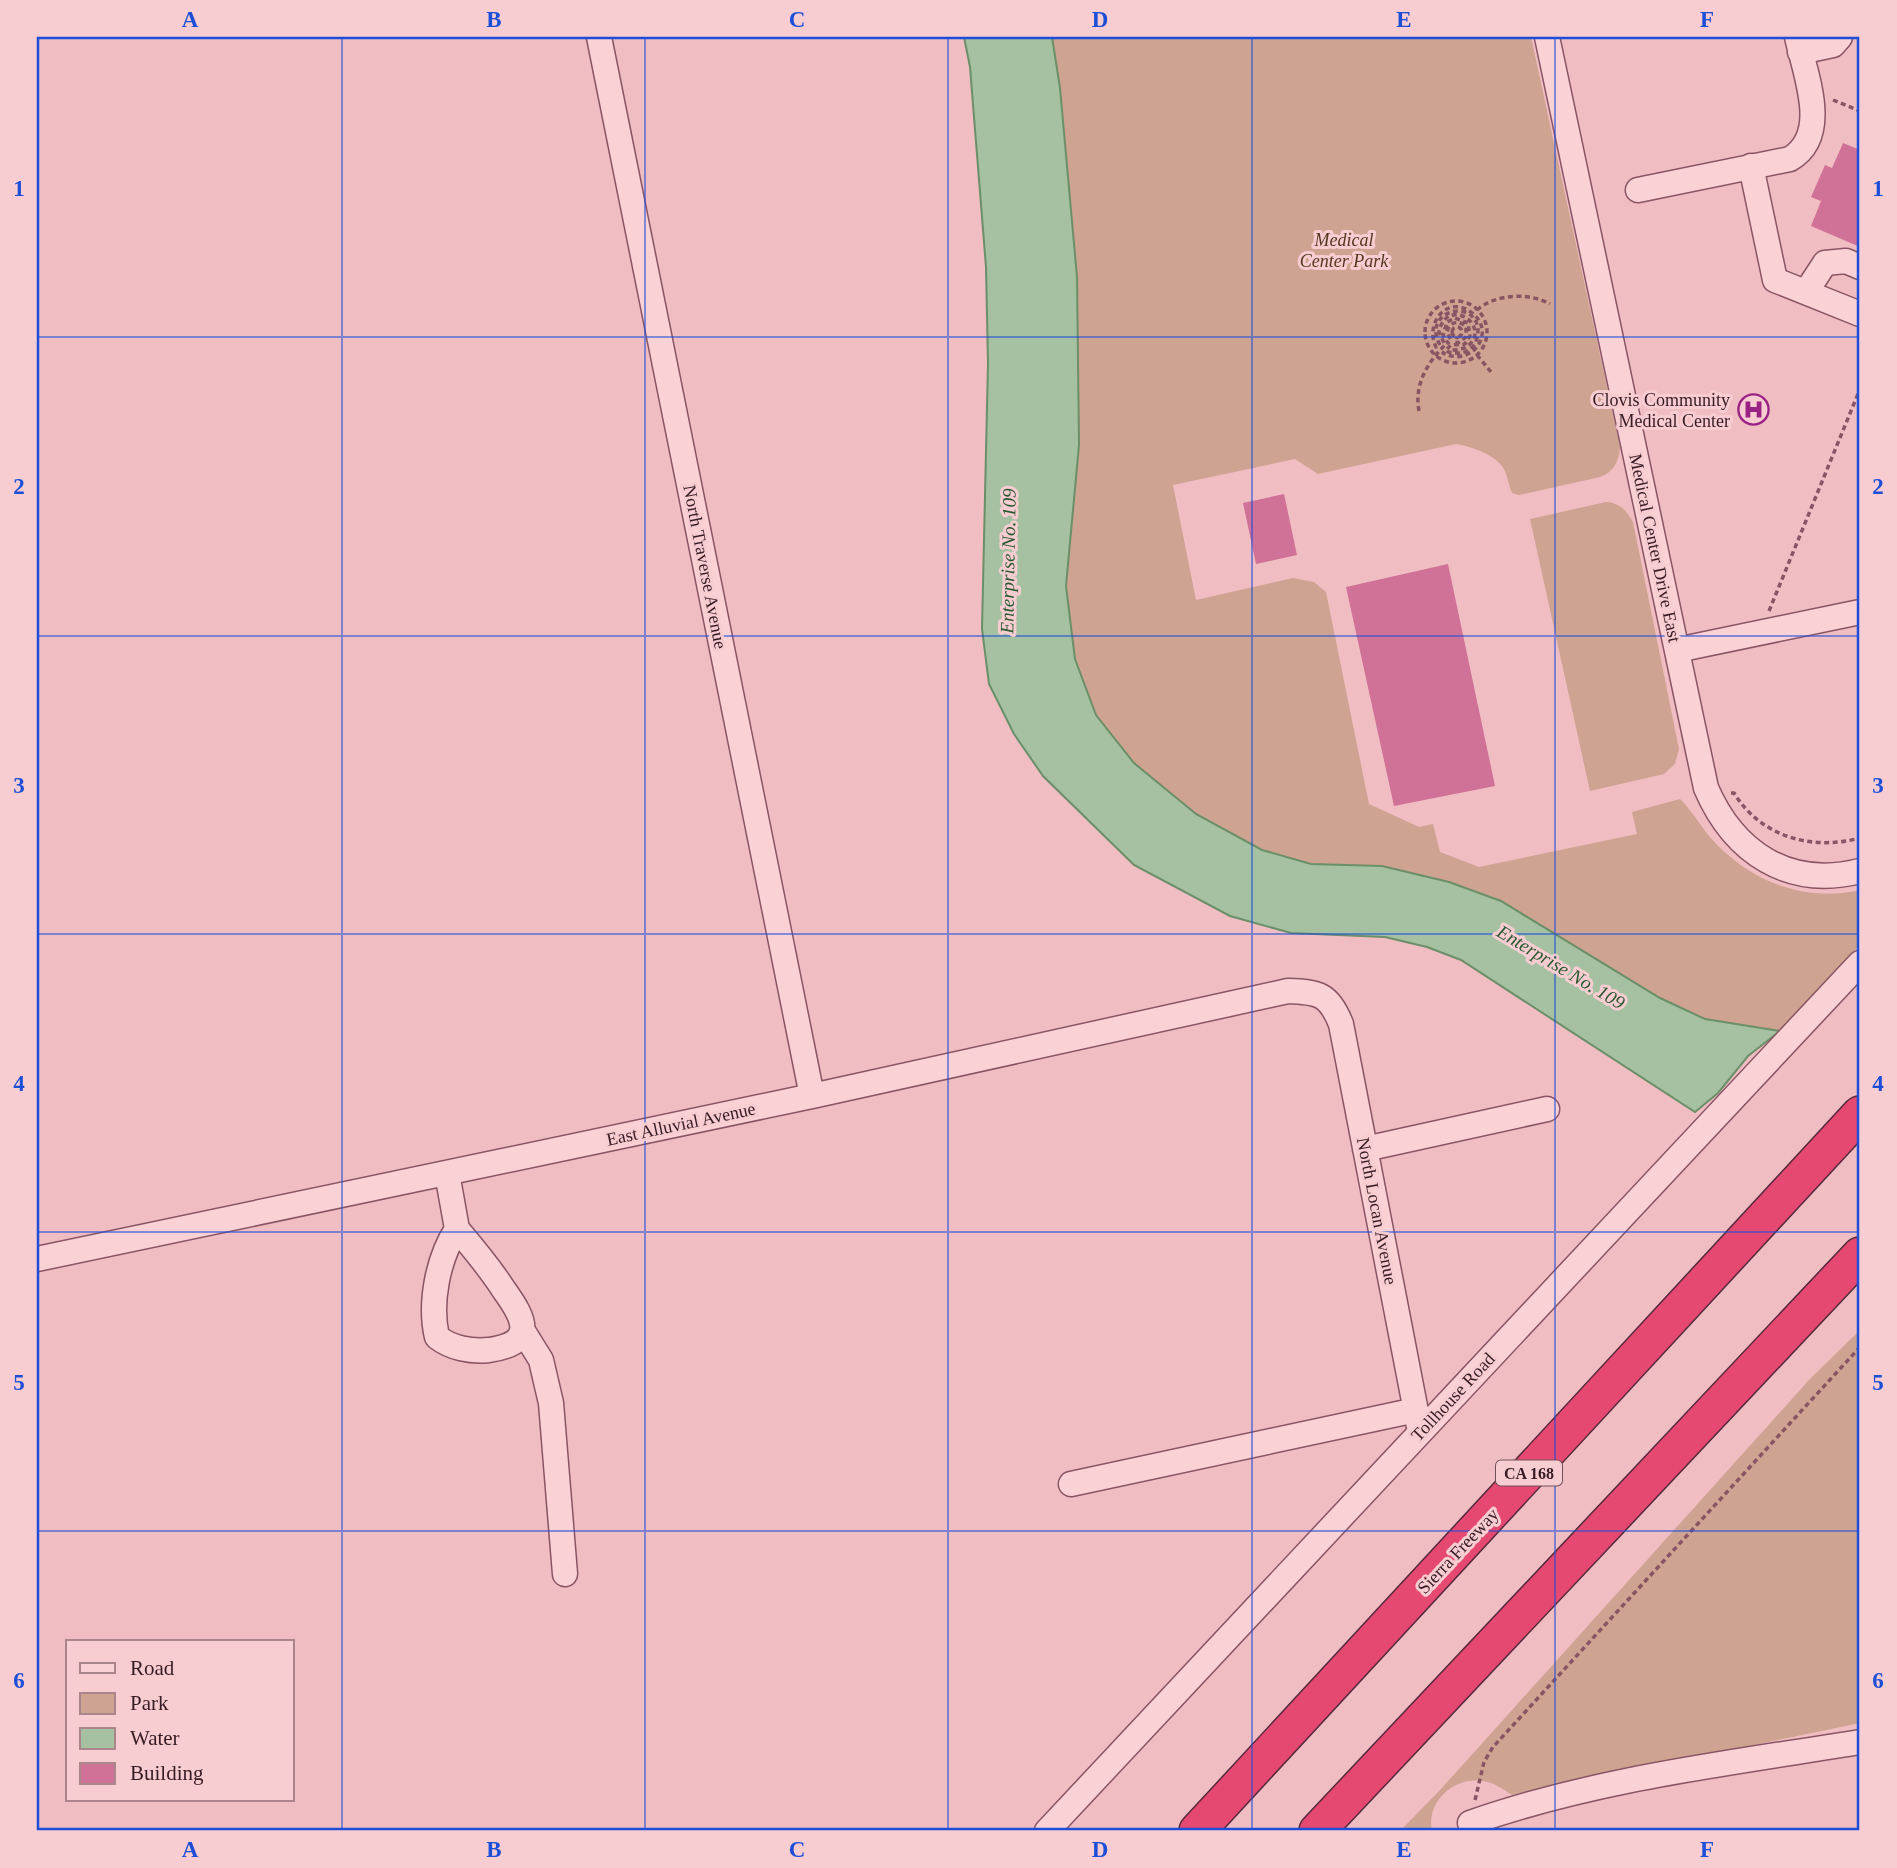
<svg xmlns="http://www.w3.org/2000/svg" width="1897" height="1868" viewBox="0 0 1897 1868" font-family="'Times New Roman',serif">
<style>
.green{fill:#cea391}
.water{fill:#a5c1a1;stroke:#6b8f68;stroke-width:2}
.building{fill:#d07197}
.lines{fill:none;stroke-linecap:round;stroke-linejoin:round}
.minor-casing{stroke:#895564;stroke-width:27}
.highway-casing{stroke:#562a39;stroke-width:38}
.path{stroke:#895564;stroke-width:3.5;stroke-dasharray:5 3.5;stroke-linecap:butt}
.minor{stroke:#fad1d5;stroke-width:24}
.highway{stroke:#e54870;stroke-width:35}
.grid{fill:none;stroke:#1d4ed8;stroke-width:2;stroke-opacity:0.55}
.labels{text-anchor:middle;dominant-baseline:central;stroke-width:6;stroke-linejoin:round;paint-order:stroke}
.shield{fill:#f7cdd1;stroke:#715058;stroke-width:2}
.shield-label{font-size:16px;font-weight:bold;fill:#371b24}
.park-label{font-size:18px;font-style:italic;fill:#553720;stroke:#f7cdd1}
.poi-label{font-size:18px;fill:#371b24;stroke:#f7cdd1;text-anchor:end}
.street-label{font-size:18px;fill:#371b24;stroke:#f7cdd1}
.water-label{font-size:19px;font-style:italic;fill:#29582f;stroke:#f7cdd1}
.neatline{fill:none;stroke:#1d4ed8;stroke-width:2.5}
.grid-label{font-size:23px;text-anchor:middle;font-weight:bold;fill:#1d4ed8}
</style>
<rect width="100%" height="100%" fill="#f0bdc3"/>
<path class="green" d="M1052,37H1531L1620,447C1619,461 1614,472 1600,477L1519,495L1512,493C1509,486 1508,479 1505,471C1497,455 1473,447 1456,444L1318,474L1295,459L1173,485L1196,600L1293,578L1314,582L1326,592L1369,804L1419,827L1433,824L1440,852L1479,867L1637,834L1632,812L1680,799C1692,811 1700,825 1710,837C1748,881 1804,903 1860,890V945L1780,1031L1705,1019L1382,866L1311,864L1262,850L1196,814L1134,763L1096,715L1075,659L1066,586L1079,445L1060,88Z
M1606,502C1620,503 1626,510 1633,522L1679,749L1675,764L1664,774L1590,791L1530,519Z
M1860,1330V1723L1512,1795C1503,1789 1494,1782 1482,1781C1453,1777 1426,1802 1432,1831H1400L1441,1789L1809,1380Z"/>
<path class="water" d="M964,37H1052L1060,88L1077,277L1079,445L1066,586L1075,659L1096,715L1134,763L1196,814L1262,850L1311,864L1382,866L1449,882L1501,901L1660,998L1705,1019L1780,1031L1748,1056L1718,1093L1695,1112L1461,960L1427,947L1385,937L1291,933L1230,916L1134,865L1043,776L1014,734L989,684L982,629L988,363L986,267L970,67Z"/>
<path class="building" d="M1843,143L1860,150V247L1811,226L1821,201L1811,197L1825,165L1832,168Z
M1284,494L1297,555L1256,564L1243,503Z
M1448,564L1495,786L1394,806L1346,587Z"/>
<g class="lines">
<defs>
<path id="minor" d="M599,37L812,1096
M1547,37L1706,788C1734,853 1789,889 1860,871
M1800,52L1833,45L1840,37
M1751,166L1775,280L1860,314
M1638,190L1790,159C1831,135 1805,74 1797,37
M1806,292L1825,263L1846,261L1860,267
M1677,650L1860,612
M1365,1149L1547,1109
M447,1173L457,1229C438,1258 429,1303 437,1337C451,1348 471,1352 489,1350C537,1343 525,1319 504,1290C490,1268 474,1249 457,1229
M37,1259L812,1096L1288,991C1319,992 1329,994 1341,1024L1420,1432
M523,1331L541,1360L551,1403L565,1574
M1071,1484L1416,1410
M1047,1831L1860,963
M1479,1831L1470,1823C1595,1779 1730,1763 1860,1742"/>
<path id="highway" d="M1197,1831L1860,1114
M1317,1831L1860,1255"/>
</defs>
<use href="#minor" class="minor-casing"/>
<use href="#highway" class="highway-casing"/>
<path class="path" d="M1833,100L1860,111
M1425 332a31 31 0 1 1 62 0a31 31 0 1 1-62 0Z
M1477,310C1495,294 1529,292 1550,304
M1452 332a5 5 0 1 1 10 0a5 5 0 1 1-10 0Z
M1477,355L1491,372
M1419,411C1414,385 1427,363 1445,345L1439,332C1446,296 1491,324 1469,345C1463,351 1455,348 1448,352C1458,354 1467,354 1474,345C1477,341 1478,335 1478,329C1474,297 1421,311 1440,345L1436,347C1424,322 1449,294 1472,313C1497,332 1472,368 1443,353L1451,345L1465,344L1470,336L1468,323L1455,318L1447,322L1443,335L1448,343L1451,340L1447,332C1449,322 1459,319 1466,327V337L1458,343L1455,342L1457,337
M1769,611L1860,389
M1731,793H1734C1761,837 1812,851 1860,838
M1475,1800L1484,1762L1493,1747L1860,1347"/>
<use href="#minor" class="minor"/>
<use href="#highway" class="highway"/>
</g>
<path class="grid" d="M342,37V1831M645,37V1831M948,37V1831M1252,37V1831M1555,37V1831M37,337H1860M37,636H1860M37,934H1860M37,1232H1860M37,1531H1860"/>
<defs>
<symbol id="hospital-ring" viewBox="-11 -11 22 22"><circle r="9.5" fill="#f7cdd1" stroke="#9b2285" stroke-width="1.5"/><path d="M-5-5h3v3.5h4V-5h3V5h-3V1.5h-4V5h-3Z" fill="#9b2285"/></symbol>
</defs>
<g fill-rule="evenodd">
<use href="#hospital-ring" x="1736" y="392" width="35" height="35"/>
</g>
<g class="labels">
<rect class="shield" x="1496" y="1460.5" width="66" height="25" rx="5"/>
<g class="shield-label">
<text x="1529" y="1473">CA 168</text>
</g>
<g class="park-label">
<text x="1344" y="240">Medical<tspan x="1344" dy="21">Center Park</tspan></text>
</g>
<g class="poi-label">
<text x="1730" y="400">Clovis Community<tspan x="1730" dy="21">Medical Center</tspan></text>
</g>
<g class="street-label">
<text transform="translate(1655 548) rotate(78)">Medical Center Drive East</text>
<text transform="translate(705 567) rotate(79)">North Traverse Avenue</text>
<text transform="translate(681 1124) rotate(-12)">East Alluvial Avenue</text>
<text transform="translate(1377 1211) rotate(79)">North Locan Avenue</text>
<text transform="translate(1453 1397) rotate(-47)">Tollhouse Road</text>
<text transform="translate(1458 1551) rotate(-47)">Sierra Freeway</text>
</g>
<g class="water-label">
<text transform="translate(1008 561) rotate(-89)">Enterprise No. 109</text>
<text transform="translate(1561 967) rotate(31)">Enterprise No. 109</text>
</g>
</g>
<rect width="1897" height="1868" fill="none" stroke="#f7cdd1" stroke-width="77"/>
<rect x="66" y="1640" width="228" height="161" fill="#f7cdd1" stroke="#aa868c" stroke-width="2"/>
<rect x="80" y="1663" width="35" height="10" fill="#fad1d5" stroke="#aa868c" stroke-width="2"/>
<text x="130" y="1675" font-size="21" fill="#371b24">Road</text>
<rect x="80" y="1693" width="35" height="21" fill="#cea391" stroke="#aa868c" stroke-width="2"/>
<text x="130" y="1710" font-size="21" fill="#371b24">Park</text>
<rect x="80" y="1728" width="35" height="21" fill="#a5c1a1" stroke="#aa868c" stroke-width="2"/>
<text x="130" y="1745" font-size="21" fill="#371b24">Water</text>
<rect x="80" y="1763" width="35" height="21" fill="#d07197" stroke="#aa868c" stroke-width="2"/>
<text x="130" y="1780" font-size="21" fill="#371b24">Building</text>
<rect x="38" y="38" width="1820" height="1791" class="neatline"/>
<g class="grid-label">
<text x="190" y="27">A</text>
<text x="494" y="27">B</text>
<text x="797" y="27">C</text>
<text x="1100" y="27">D</text>
<text x="1404" y="27">E</text>
<text x="1707" y="27">F</text>
<text x="19" y="196">1</text>
<text x="1878" y="196">1</text>
<text x="19" y="494">2</text>
<text x="1878" y="494">2</text>
<text x="19" y="793">3</text>
<text x="1878" y="793">3</text>
<text x="19" y="1091">4</text>
<text x="1878" y="1091">4</text>
<text x="19" y="1390">5</text>
<text x="1878" y="1390">5</text>
<text x="19" y="1688">6</text>
<text x="1878" y="1688">6</text>
<text x="190" y="1857">A</text>
<text x="494" y="1857">B</text>
<text x="797" y="1857">C</text>
<text x="1100" y="1857">D</text>
<text x="1404" y="1857">E</text>
<text x="1707" y="1857">F</text>
</g>
</svg>
